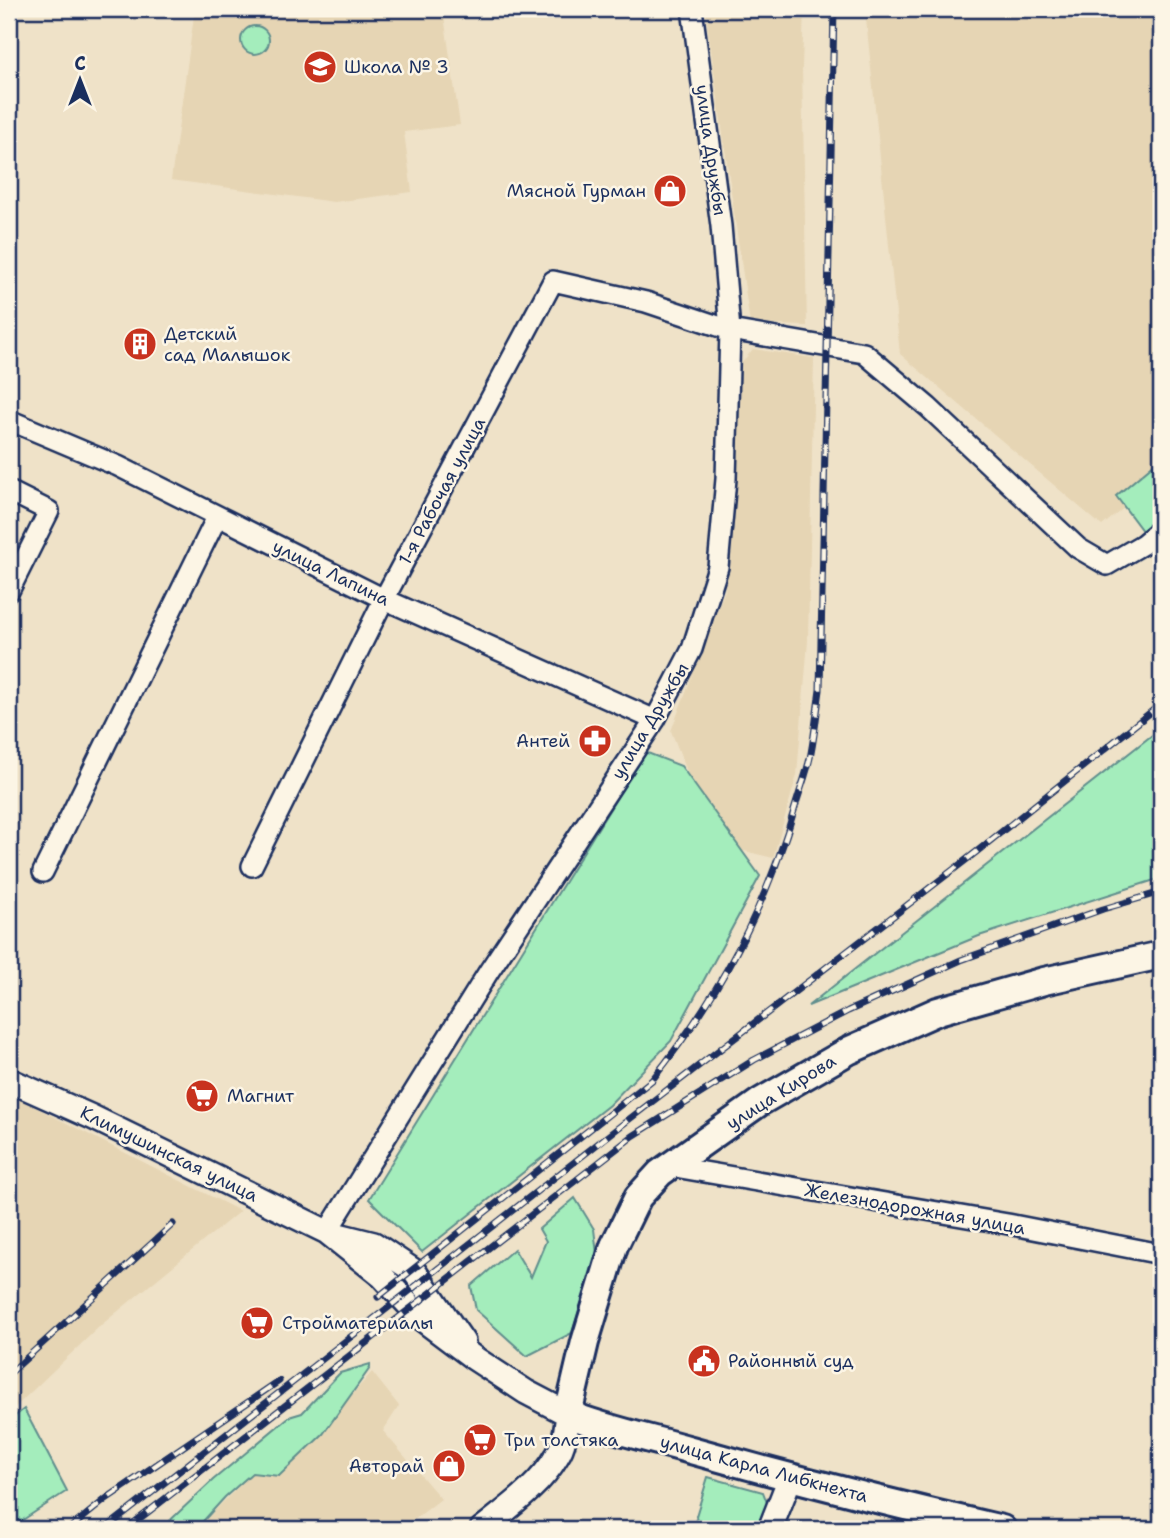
<svg xmlns="http://www.w3.org/2000/svg" width="1170" height="1538" viewBox="0 0 1170 1538" font-family="'Shantell Sans',sans-serif">
<style>
.built{fill:#e6d5b4}
.green{fill:#a4edbc;stroke:#608e8d;stroke-width:2}
.lines{fill:none;stroke-linecap:round;stroke-linejoin:round}
.minor-casing{stroke:#1b2f5e;stroke-width:24}
.tertiary-casing{stroke:#1b2f5e;stroke-width:28}
.secondary-casing{stroke:#1b2f5e;stroke-width:32}
.minor{stroke:#fcf5e5;stroke-width:19}
.tertiary{stroke:#fcf5e5;stroke-width:23}
.secondary{stroke:#fcf5e5;stroke-width:26}
.rail-casing{stroke:#1b2f5e;stroke-width:7}
.rail{stroke:#fcf5e5;stroke-width:4.5;stroke-dasharray:13;stroke-linecap:butt}
.labels{text-anchor:middle;dominant-baseline:central;stroke-width:5;stroke-linejoin:round;paint-order:stroke}
.poi-label{font-size:18px;fill:#1b2f5e;stroke:#fcf5e5;text-anchor:start}
.street-label{font-size:18px;fill:#1b2f5e;stroke:#fcf5e5}
</style>
<rect width="100%" height="100%" fill="#efe2c8"/>
<filter id="ink" filterUnits="userSpaceOnUse"><feTurbulence type="fractalNoise" baseFrequency=".0143" numOctaves="2"/><feDisplacementMap in="SourceGraphic" scale="14" xChannelSelector="R" yChannelSelector="G"/><feConvolveMatrix kernelMatrix="1 2 1 2 8 2 1 2 1" color-interpolation-filters="sRGB"/></filter>
<g filter="url(#ink)">
<path class="built" d="M195,9H443L460,125L404,132L412,192L334,202L171,180Z
M705,9H804L802,67L807,326L750,324Z
M865,9H1161V477L1102,526L900,354Z
M753,349L814,358L808,641L797,775L773,858L716,844L671,731L725,590L740,365Z
M9,1094L240,1211L100,1326L9,1413Z
M372,1372L399,1406L383,1431L441,1499L402,1529H196L252,1473L335,1414Z"/>
<path class="green" d="M241 40a14 14 0 1 1 28 0a14 14 0 1 1-28 0Z
M1161,458V556L1116,496Z
M1161,728V878L979,936L808,1006Z
M645,752L681,766L760,876L671,1041L609,1105L422,1252L369,1199Z
M575,1198L594,1229L597,1254L572,1333L527,1356L476,1310L471,1286L514,1249L531,1277L546,1241L539,1229Z
M370,1364V1368L323,1434L279,1476L252,1473L225,1497L196,1529H161L213,1480L289,1417L302,1413L340,1373Z
M24,1409L67,1491L9,1529V1447L12,1441L9,1421Z
M708,1477L763,1492L769,1508L760,1529H698L696,1516Z"/>
<g class="lines">
<defs>
<path id="minor" d="M9,420L118,466L384,599L655,720
M9,491L49,511L9,591
M252,866L384,599L553,281L646,302L730,330L864,353L928,407L1078,548L1107,565L1143,544L1161,529
M43,872L217,517
M669,1166L1008,1224L1161,1254
M327,1232L489,971L655,720L692,649L718,567L726,479L730,330L721,226L692,9"/>
<path id="tertiary" d="M9,1080L92,1117L327,1232L382,1276L422,1319L474,1358L526,1392L568,1414C566,1428 565,1444 557,1456C540,1486 508,1508 482,1529
M334,1234L374,1244L414,1271L463,1342
M770,1529L790,1478"/>
<path id="secondary" d="M1002,1529C897,1505 794,1479 691,1450C650,1438 608,1430 568,1414L585,1342L614,1246L638,1197L660,1173L760,1102L850,1050L938,1011L1044,981L1161,955"/>
</defs>
<use href="#minor" class="minor-casing"/>
<use href="#tertiary" class="tertiary-casing"/>
<use href="#secondary" class="secondary-casing"/>
<use href="#minor" class="minor"/>
<use href="#tertiary" class="tertiary"/>
<use href="#secondary" class="secondary"/>
<defs>
<path id="rail" d="M378,1297L652,1080C718,998 767,905 796,804C801,787 808,770 811,753C815,732 817,711 820,690L834,9
M9,1374L173,1224
M69,1529L106,1499L279,1381
M105,1529L623,1124L975,853L1161,704
M126,1529L633,1136L754,1060L848,1011L961,960L1103,909L1161,892"/>
</defs>
<use href="#rail" class="rail-casing"/>
<use href="#rail" class="rail"/>
</g>
</g>
<defs>
<symbol id="school-disc" viewBox="-11 -11 22 22"><circle r="9.5" fill="#c8321e" stroke="#fcf5e5"/><path d="M0-5L7-2L0 1L-7-2ZM-4 1L0 2.5L4 1V4Q0 6-4 4Z" fill="#fff"/></symbol>
<symbol id="shop-disc" viewBox="-11 -11 22 22"><circle r="9.5" fill="#c8321e" stroke="#fcf5e5"/><path d="M-5-2.5h2.3a2.7 3.5 0 0 1 5.4 0H5L5.5 6h-11ZM-1.5-2.5h3a1.5 2.3 0 0 0-3 0Z" fill="#fff"/></symbol>
<symbol id="building-disc" viewBox="-11 -11 22 22"><circle r="9.5" fill="#c8321e" stroke="#fcf5e5"/><path d="M-4-6H4V6H1V3H-1V6H-4ZM-2.5-4.3h1.7v1.8h-1.7ZM.8-4.3h1.7v1.8H.8ZM-2.5-1h1.7V.8h-1.7ZM.8-1h1.7V.8H.8Z" fill="#fff"/></symbol>
<symbol id="pharmacy-disc" viewBox="-11 -11 22 22"><circle r="9.5" fill="#c8321e" stroke="#fcf5e5"/><path d="M-2-6h4v4h4v4h-4v4h-4v-4h-4v-4h4Z" fill="#fff"/></symbol>
<symbol id="supermarket-disc" viewBox="-11 -11 22 22"><circle r="9.5" fill="#c8321e" stroke="#fcf5e5"/><path d="M-6-5.5h2.5l.6 2H6L4.5 2H-2.5L-4.4-4H-6ZM-1.5 3.2a1.3 1.3 0 1 0 .1 0ZM3 3.2a1.3 1.3 0 1 0 .1 0Z" fill="#fff"/></symbol>
<symbol id="civic-disc" viewBox="-11 -11 22 22"><circle r="9.5" fill="#c8321e" stroke="#fcf5e5"/><path d="M-.6-6.5H3V-4.5H.6V-3L4-1V1h2V6H-6V1h2V-1L-.6-3ZM-1.2 2.5V6h2.4V2.5Z" fill="#fff"/></symbol>
</defs>
<g fill-rule="evenodd">
<use href="#school-disc" x="301" y="48" width="38" height="38"/>
<use href="#shop-disc" x="651" y="172" width="38" height="38"/>
<use href="#building-disc" x="121" y="325" width="38" height="38"/>
<use href="#pharmacy-disc" x="576" y="722" width="38" height="38"/>
<use href="#supermarket-disc" x="183" y="1077" width="38" height="38"/>
<use href="#supermarket-disc" x="238" y="1304" width="38" height="38"/>
<use href="#civic-disc" x="685" y="1342" width="38" height="38"/>
<use href="#supermarket-disc" x="461" y="1421" width="38" height="38"/>
<use href="#shop-disc" x="430" y="1447" width="38" height="38"/>
</g>
<g class="labels">
<g class="poi-label">
<text x="344" y="67">Школа № 3</text>
<text x="646" y="191" text-anchor="end">Мясной Гурман</text>
<text x="164" y="334">Детский<tspan x="164" dy="21">сад Малышок</tspan></text>
<text x="570" y="741" text-anchor="end">Антей</text>
<text x="227" y="1096">Магнит</text>
<text x="282" y="1323">Стройматериалы</text>
<text x="728" y="1361">Районный суд</text>
<text x="504" y="1440">Три толстяка</text>
<text x="424" y="1466" text-anchor="end">Авторай</text>
</g>
<g class="street-label">
<text transform="translate(711 150) rotate(82)">улица Дружбы</text>
<text transform="translate(442 491) rotate(-62)">1-я Рабочая улица</text>
<text transform="translate(331 573) rotate(26)">улица Лапина</text>
<text transform="translate(650 721) rotate(-59)">улица Дружбы</text>
<text transform="translate(781 1092) rotate(-32)">улица Кирова</text>
<text transform="translate(169 1154) rotate(26)">Климушинская улица</text>
<text transform="translate(915 1209) rotate(10)">Железнодорожная улица</text>
<text transform="translate(764 1469) rotate(15)">улица Карла Либкнехта</text>
</g>
</g>
<rect width="1170" height="1538" fill="none" stroke="#fcf5e5" stroke-width="35"/>
<rect x="18" y="18" width="1135" height="1503" fill="none" stroke="#1b2f5e" stroke-width="2.5" filter="url(#ink)"/>
<g transform="translate(80 80)" stroke="#fcf5e5" stroke-width="5" paint-order="stroke">
<path d="M0-5L12 26L0 18L-12 26Z" fill="#1b2f5e"/>
<text y="-10" font-size="19" font-weight="bold" text-anchor="middle" fill="#1b2f5e">С</text>
</g>
</svg>
